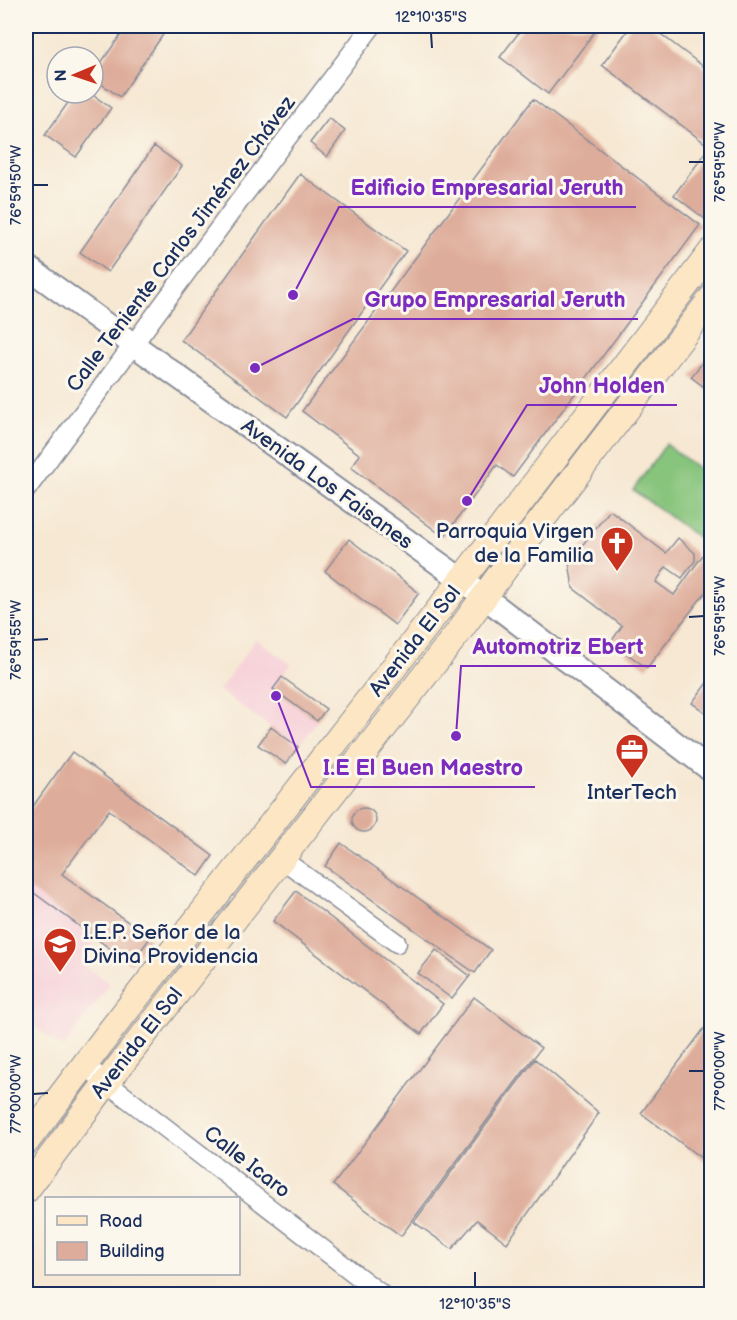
<svg xmlns="http://www.w3.org/2000/svg" width="737" height="1320" viewBox="0 0 737 1320" font-family="'Balsamiq Sans',sans-serif">
<style>
.built{fill:#f6cfd8}
.green{fill:#87c47b;stroke:#517a6c;stroke-width:1.5}
.building{fill:#deac9a}
.lines{fill:none;stroke-linecap:round;stroke-linejoin:round}
.minor-casing{stroke:#888c98;stroke-width:21}
.tertiary-casing{stroke:#888c98;stroke-width:26}
.secondary-casing{stroke:#888c98;stroke-width:28}
.minor{stroke:#fff;stroke-width:18}
.tertiary{stroke:#fff;stroke-width:22}
.secondary{stroke:#fce6c4;stroke-width:26}
.ticks{fill:none;stroke:#1b2f5e;stroke-width:2}
.labels{text-anchor:middle;dominant-baseline:central;stroke-width:6;stroke-linejoin:round;paint-order:stroke}
.street-label{font-size:21px;fill:#1b2f5e;stroke:#fbf7ec}
.poi-label{font-size:21px;fill:#1b2f5e;stroke:#fbf7ec;text-anchor:end}
.leader{fill:none;stroke:#7b2cbf;stroke-width:2}
.callout-dot{fill:#7b2cbf;stroke:#fbf7ec;stroke-width:2}
.callout-label{font-size:22px;text-anchor:middle;font-weight:bold;fill:#7b2cbf;stroke:#fbf7ec;stroke-width:6;stroke-linejoin:round;paint-order:stroke}
.neatline{fill:none;stroke:#1b2f5e;stroke-width:2}
.ticks-label{font-size:15px;text-anchor:middle;fill:#1b2f5e}
</style>
<rect width="100%" height="100%" fill="#fbf7ec"/>
<filter id="ink" filterUnits="userSpaceOnUse"><feTurbulence type="fractalNoise" baseFrequency=".0167" numOctaves="2"/><feDisplacementMap in="SourceGraphic" scale="12" xChannelSelector="R" yChannelSelector="G"/><feConvolveMatrix kernelMatrix="1 2 1 2 8 2 1 2 1" color-interpolation-filters="sRGB"/></filter>
<filter id="wash" filterUnits="userSpaceOnUse"><feTurbulence type="fractalNoise" baseFrequency=".008" numOctaves="4" result="noise"/><feDisplacementMap in="SourceGraphic" scale="24" xChannelSelector="R" yChannelSelector="G"/><feGaussianBlur stdDeviation="1.35" result="paint"/><feColorMatrix in="noise" values="0 0 0 0 0 0 0 0 0 0 0 0 0 0 0 0 0 1.4 0 .05"/><feComposite in="paint" operator="in"/></filter>
<g filter="url(#wash)">
<rect width="100%" height="100%" fill="#f6e8d3"/>
<path class="built" d="M256,639L291,664L273,690L317,721L298,747L219,690Z
M26,887L97,939L80,962L110,984L63,1048L26,1020Z"/>
<path class="green" d="M666,444L711,478V530L703,541L633,490Z"/>
<g id="blocks">
<path class="building" d="M127,26H169L120,97L93,78V74Z
M524,26H599L548,94L500,57Z
M631,26H650L712,73V210L705,219L674,195L710,147L602,65Z
M75,93H90L111,108L76,157L45,135Z
M533,99L700,225L513,477L497,465L444,537L351,467L360,455L302,411Z
M329,118L345,131L327,157L310,143Z
M154,146L182,166L108,272L80,252Z
M300,174L406,251L287,417L181,340Z
M712,350V393L691,377Z
M610,510L666,553L678,538L695,553V561L682,578L666,567L656,582L674,595L705,552L712,556V584L647,668L611,642L622,626L573,588L569,562Z
M349,539L419,593L395,625L325,571Z
M712,676V717L692,703Z
M282,677L326,709L317,721L273,689Z
M271,727L298,747L286,764L258,745Z
M72,752L213,856L199,876L109,810L62,874L150,938L131,964L26,887V816Z
M352 820a12 12 0 1 1 24 0a12 12 0 1 1-24 0Z
M341,843L491,950L475,973L325,866Z
M296,891L443,1004L421,1034L273,921Z
M436,950L470,976L452,999L418,973Z
M474,997L541,1048L401,1236L333,1185Z
M712,1018V1103L709,1105L712,1107V1166L641,1113Z
M535,1059L599,1113L507,1243L477,1220L452,1249L414,1222Z"/>
</g>
</g>
<g filter="url(#ink)">
<use href="#blocks" fill-opacity="0" stroke="#888c98" stroke-width="1.5"/>
<g class="lines">
<defs>
<path id="minor" d="M26,490L237,204L372,26
M282,859L397,943
M84,1065L381,1294"/>
<path id="tertiary" d="M26,266L134,345L462,580L712,771"/>
<path id="secondary" d="M26,1142L111,1030L434,616L712,251
M26,1190L107,1082L457,634L511,560L712,298"/>
</defs>
<use href="#minor" class="minor-casing"/>
<use href="#tertiary" class="tertiary-casing"/>
<use href="#secondary" class="secondary-casing"/>
<use href="#minor" class="minor"/>
<use href="#tertiary" class="tertiary"/>
<use href="#secondary" class="secondary"/>
</g>
</g>
<path class="ticks" d="M431,33L432,48M689,162H704M33,185H48M689,617L704,616M33,640L48,639M689,1071H704M33,1094L48,1093M475,1272V1287"/>
<defs>
<symbol id="church-pin" viewBox="-11 -11 22 30"><path d="M0 17L-7.5 6A9.5 9.5 0 1 1 7.5 6Z" fill="#c8321e" stroke="#fbf7ec"/><path d="M-1.2-6h2.4v3.5h3.3v2.4h-3.3V6h-2.4V-.1h-3.3v-2.4h3.3Z" fill="#fff"/></symbol>
<symbol id="office-pin" viewBox="-11 -11 22 30"><path d="M0 17L-7.5 6A9.5 9.5 0 1 1 7.5 6Z" fill="#c8321e" stroke="#fbf7ec"/><path d="M-6-3h4V-5.5h4V-3h4V5H-6ZM-1-4.5V-3h2v-1.5ZM-6 0V1H6V0Z" fill="#fff"/></symbol>
<symbol id="school-pin" viewBox="-11 -11 22 30"><path d="M0 17L-7.5 6A9.5 9.5 0 1 1 7.5 6Z" fill="#c8321e" stroke="#fbf7ec"/><path d="M0-5L7-2L0 1L-7-2ZM-4 1L0 2.5L4 1V4Q0 6-4 4Z" fill="#fff"/></symbol>
</defs>
<g fill-rule="evenodd">
<use href="#church-pin" x="598" y="524" width="38" height="52"/>
<use href="#office-pin" x="613" y="731" width="38" height="52"/>
<use href="#school-pin" x="41" y="925" width="38" height="52"/>
</g>
<g class="labels">
<g class="street-label">
<text transform="translate(181 244) rotate(-53)">Calle Teniente Carlos Jiménez Chávez</text>
<text transform="translate(327 484) rotate(36)">Avenida Los Faisanes</text>
<text transform="translate(415 641) rotate(-52)">Avenida El Sol</text>
<text transform="translate(137 1043) rotate(-52)">Avenida El Sol</text>
<text transform="translate(247 1162) rotate(38)">Calle Icaro</text>
</g>
<g class="poi-label">
<text x="594" y="531">Parroquia Virgen<tspan x="594" dy="24">de la Familia</tspan></text>
<text x="632" y="792" text-anchor="middle">InterTech</text>
<text x="83" y="932" text-anchor="start">I.E.P. Señor de la<tspan x="83" dy="24">Divina Providencia</tspan></text>
</g>
</g>
<path class="leader" d="M293 295L339 207H636M255 368L353 319H638M467 501L527 405H677M456 736L461 666H656M276 696L311 787H535"/>
<g class="callout-dot">
<circle cx="293" cy="295" r="6"/>
<circle cx="255" cy="368" r="6"/>
<circle cx="467" cy="501" r="6"/>
<circle cx="456" cy="736" r="6"/>
<circle cx="276" cy="696" r="6"/>
</g>
<g class="callout-label">
<text x="487" y="195">Edificio Empresarial Jeruth</text>
<text x="495" y="307">Grupo Empresarial Jeruth</text>
<text x="602" y="393">John Holden</text>
<text x="558" y="654">Automotriz Ebert</text>
<text x="423" y="775">I.E El Buen Maestro</text>
</g>
<rect width="737" height="1320" fill="none" stroke="#fbf7ec" stroke-width="66"/>
<rect x="45" y="1197" width="195" height="78" fill="#fbf7ec" stroke="#a1a7b3" stroke-width="1.5"/>
<rect x="57" y="1216" width="30" height="9" fill="#fce6c4" stroke="#a1a7b3" stroke-width="1.5"/>
<text x="99" y="1227" font-size="18" fill="#1b2f5e">Road</text>
<rect x="57" y="1242" width="30" height="18" fill="#deac9a" stroke="#a1a7b3" stroke-width="1.5"/>
<text x="99" y="1257" font-size="18" fill="#1b2f5e">Building</text>
<g transform="translate(75 75) rotate(268)"><circle r="28" fill="#fbf7ec" stroke="#a1a7b3" stroke-width="1.5"/>
<path d="M0-4.5L10 22L0 15L-10 22Z" fill="#c8321e"/>
<text y="-9" font-size="16" font-weight="bold" text-anchor="middle" fill="#1b2f5e">N</text>
</g>
<rect x="33" y="33" width="671" height="1254" class="neatline"/>
<g class="ticks-label">
<text x="431" y="22">12°10'35"S</text>
<text transform="translate(720 162) rotate(-90)" y="5">76°59'50"W</text>
<text transform="translate(16 185) rotate(-90)" y="5">76°59'50"W</text>
<text transform="translate(720 616) rotate(-90)" y="5">76°59'55"W</text>
<text transform="translate(16 640) rotate(-90)" y="5">76°59'55"W</text>
<text transform="translate(720 1071) rotate(-90)" y="5">77°00'00"W</text>
<text transform="translate(16 1094) rotate(-90)" y="5">77°00'00"W</text>
<text x="475" y="1309">12°10'35"S</text>
</g>
</svg>
